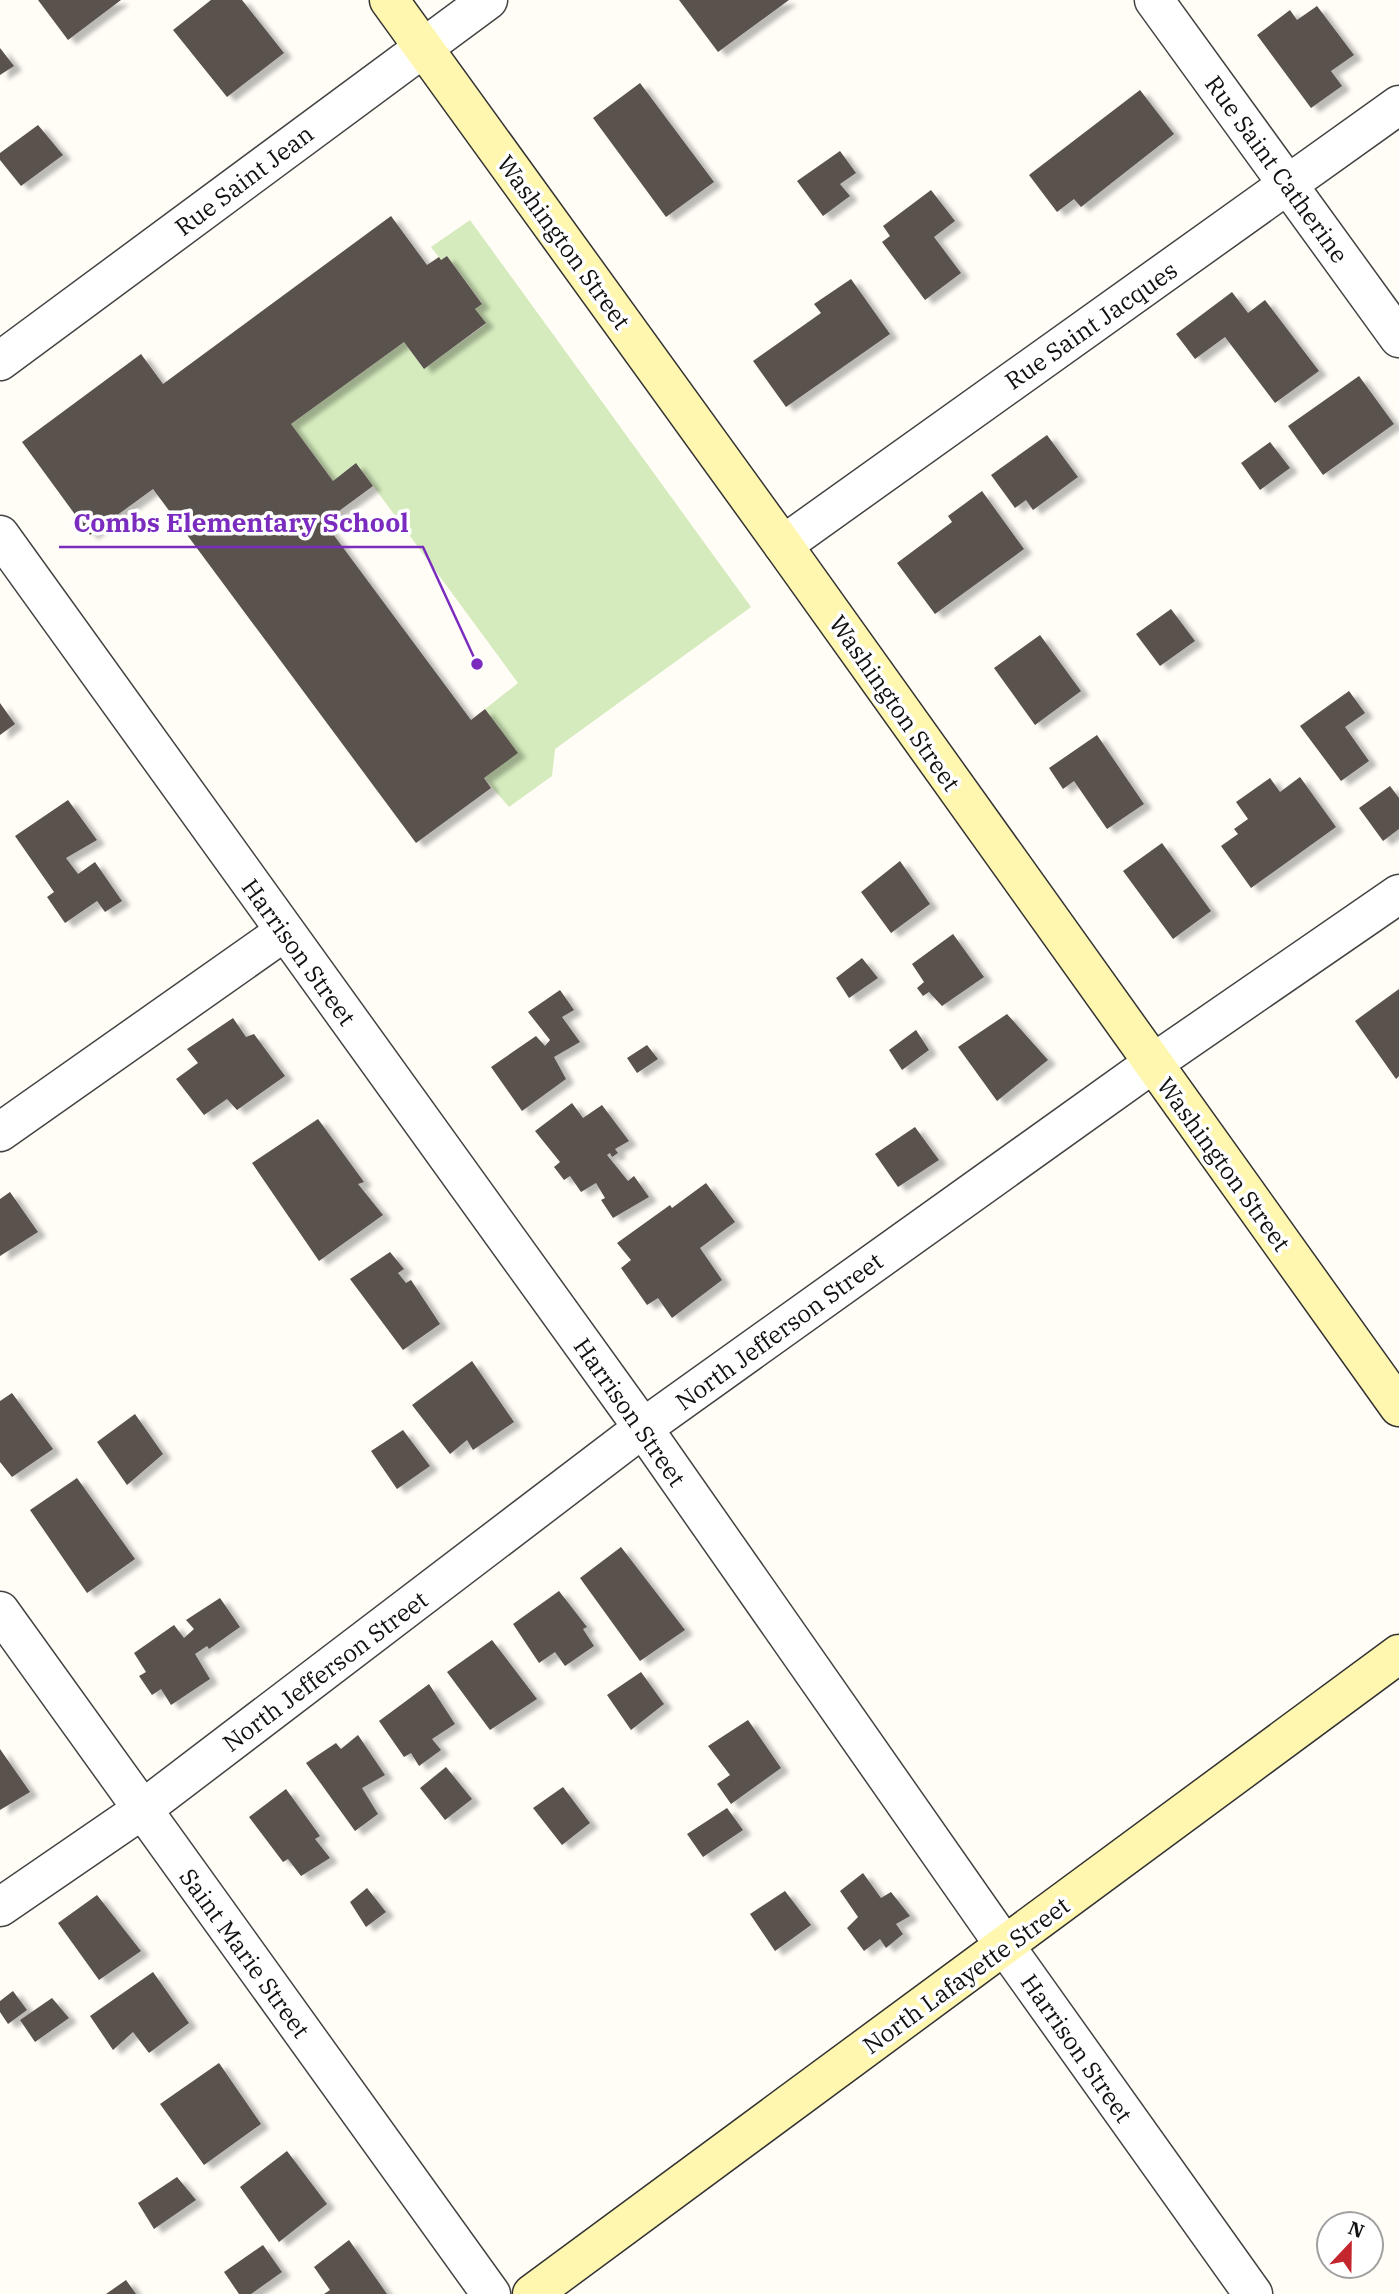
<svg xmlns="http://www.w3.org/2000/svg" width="1399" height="2294" viewBox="0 0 1399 2294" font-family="'IBM Plex Serif',serif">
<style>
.green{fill:#d5ebbd}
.building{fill:#5a524d;filter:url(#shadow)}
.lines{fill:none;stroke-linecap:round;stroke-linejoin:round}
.street-casing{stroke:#444;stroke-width:41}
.secondary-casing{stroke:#333;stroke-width:41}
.street{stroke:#fff;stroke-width:38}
.secondary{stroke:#fff6b0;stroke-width:38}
.labels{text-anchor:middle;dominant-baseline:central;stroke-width:7;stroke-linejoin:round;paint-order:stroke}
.street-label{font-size:24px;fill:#111;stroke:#fff}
.leader{fill:none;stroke:#7b2cbf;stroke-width:2.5}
.callout-dot{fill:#7b2cbf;stroke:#fff;stroke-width:2.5}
.callout-label{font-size:26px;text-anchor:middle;font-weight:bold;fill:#7b2cbf;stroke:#fff;stroke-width:7;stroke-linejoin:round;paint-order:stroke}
</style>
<defs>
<filter id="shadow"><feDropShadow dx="8" dy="4.5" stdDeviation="2" flood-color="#0004"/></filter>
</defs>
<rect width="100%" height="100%" fill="#fffdf5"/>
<path class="green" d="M470,220L751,607L555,749L552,776L509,807L484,778L517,753L485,709L518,683L357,464L333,481L291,424L404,342L424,369L486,324L475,309L482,303L447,256L441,260L431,247Z"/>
<path class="building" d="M38,0H121L68,40Z
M211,0H242L284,53L227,97L173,30Z
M679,0H789L718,52Z
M1317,6L1354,55L1331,71L1342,86L1311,108L1257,35L1290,10L1297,20Z
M0,48L14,66L0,75Z
M640,83L714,182L666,217L593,118Z
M1140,90L1174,134L1081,207L1074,199L1057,212L1029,175Z
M38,125L63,155L21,186L0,160V153Z
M840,151L856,173L840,184L850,196L823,216L797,181Z
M931,190L955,221L934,237L961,273L925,300L882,242L890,236L883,226Z
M391,216L427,265L439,257L441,260L447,256L482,304L475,309L486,323L424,369L404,342L291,424L333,481L356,463L373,486L324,522L471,720L485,709L518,753L484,778L491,788L416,843L153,489L90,535L22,442L141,354L163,384Z
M851,279L890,334L786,407L753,361L821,313L814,304Z
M1232,292L1248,313L1265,300L1319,371L1275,403L1225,337L1195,359L1176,334Z
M1359,376L1394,424L1323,475L1288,426Z
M1047,435L1078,477L1033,510L1026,500L1015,508L991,475Z
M1270,442L1290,468L1260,490L1241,463Z
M982,491L1024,549L935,614L897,563L952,522L948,516Z
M1171,609L1195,641L1160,666L1136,634Z
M1040,635L1081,691L1035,725L994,668Z
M1349,691L1365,713L1345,727L1369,761L1341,781L1300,726Z
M0,703L15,724L0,735Z
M1097,735L1144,804L1107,829L1074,781L1063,789L1049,768Z
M1300,777L1336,827L1251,888L1221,846L1238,834L1234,829L1248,819L1236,802L1270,778L1280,792Z
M1390,786L1399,798V829L1383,841L1359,808Z
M68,800L97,840L66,858L78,874L95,862L122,901L105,912L97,901L65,923L47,897L54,892L15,836Z
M1162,843L1211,911L1173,939L1123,871Z
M900,861L930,904L891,933L861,892Z
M953,934L984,977L942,1006L929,992L923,996L917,988L924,982L912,964Z
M862,958L878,978L849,998L836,978Z
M1399,989V1076L1396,1079L1355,1021Z
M560,990L574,1010L562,1017L580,1042L554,1057L566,1079L522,1111L491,1067L536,1036L545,1046L550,1040L528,1012Z
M1007,1014L1048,1060L997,1101L958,1047Z
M233,1018L246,1037L254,1034L285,1076L237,1110L227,1099L204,1115L176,1079L198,1063L187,1049Z
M916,1030L929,1050L902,1070L889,1050Z
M647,1045L658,1059L637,1073L627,1058Z
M572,1103L583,1118L602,1105L629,1141L615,1149L618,1153L612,1157L610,1153L607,1155L628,1181L634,1176L649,1197L613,1218L601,1200L605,1198L596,1183L581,1192L570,1176L564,1180L554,1167L560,1162L535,1131Z
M318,1119L364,1182L358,1184L383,1215L319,1261L252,1163Z
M915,1127L939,1160L898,1187L875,1154Z
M706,1183L735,1222L700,1248L722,1280L672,1318L658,1298L647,1305L621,1268L631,1260L617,1243L670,1205L672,1208Z
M10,1192L38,1232L0,1256V1199Z
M390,1252L404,1269L398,1273L406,1283L411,1280L440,1324L403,1350L350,1279Z
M472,1361L514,1422L473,1450L467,1440L450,1454L412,1405Z
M12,1393L53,1449L12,1477L0,1462V1401Z
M135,1414L163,1454L127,1485L97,1442Z
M403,1430L430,1466L397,1489L371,1451Z
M77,1478L135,1559L87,1593L30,1510Z
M621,1547L685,1630L640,1661L580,1578Z
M559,1591L587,1627L583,1629L594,1646L565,1666L555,1652L539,1663L513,1624Z
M220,1598L240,1627L209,1649L207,1646L195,1654L210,1679L171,1705L161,1689L152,1695L139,1676L146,1672L134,1653L174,1625L184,1638L194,1629L186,1620Z
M492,1640L537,1699L490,1730L447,1672Z
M641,1672L664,1704L631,1730L607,1695Z
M429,1684L455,1724L432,1739L441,1750L419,1766L411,1753L404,1757L379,1721Z
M748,1720L781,1768L731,1804L717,1784L730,1775L708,1746Z
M358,1735L385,1775L362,1788L378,1814L355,1831L306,1763L336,1743L341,1749Z
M0,1749L30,1792L0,1810Z
M446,1767L472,1799L445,1820L420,1788Z
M563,1787L590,1823L562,1845L533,1808Z
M286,1789L320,1836L315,1839L330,1858L301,1876L288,1859L283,1862L249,1817Z
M727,1808L743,1830L703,1857L687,1834Z
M863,1873L881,1898L891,1892L910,1916L896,1924L903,1934L886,1948L880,1939L864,1951L847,1928L858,1917L840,1891Z
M367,1888L386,1912L366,1927L350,1902Z
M785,1891L811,1925L775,1951L750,1914Z
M97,1895L141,1951L99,1980L58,1923Z
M153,1972L189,2023L149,2053L133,2032L113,2050L90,2016Z
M13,1991L27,2010L8,2024L0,2012V2001Z
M52,1998L69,2018L35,2042L20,2020Z
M219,2063L261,2124L204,2165L160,2104Z
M287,2151L327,2204L279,2242L240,2187Z
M177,2177L196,2200L154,2229L138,2203Z
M349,2240L387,2294H324L330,2290L314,2267Z
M263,2245L282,2272L251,2294H239L224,2272Z
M126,2280L136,2294H106Z"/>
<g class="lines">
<defs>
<path id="street" d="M1154,0L1399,338
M0,361L488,0
M0,535L643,1428L1005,1946L1253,2294
M783,545L1399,105
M0,1132L284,932
M0,1611L491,2294
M0,1907L143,1809L643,1428L1152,1064L1399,894"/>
<path id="secondary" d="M389,0L783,545L1399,1407
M532,2294L1399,1654"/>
</defs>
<use href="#street" class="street-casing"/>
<use href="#secondary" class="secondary-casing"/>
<use href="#street" class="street"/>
<use href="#secondary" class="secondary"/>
</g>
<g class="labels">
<g class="street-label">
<text transform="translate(1277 169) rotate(54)">Rue Saint Catherine</text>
<text transform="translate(244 180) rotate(-37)">Rue Saint Jean</text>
<text transform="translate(564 242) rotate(54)">Washington Street</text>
<text transform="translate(1091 325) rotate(-35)">Rue Saint Jacques</text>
<text transform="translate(895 703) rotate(55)">Washington Street</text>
<text transform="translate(299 952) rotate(54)">Harrison Street</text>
<text transform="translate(1224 1164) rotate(54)">Washington Street</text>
<text transform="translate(779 1331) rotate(-36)">North Jefferson Street</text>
<text transform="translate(630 1412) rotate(55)">Harrison Street</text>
<text transform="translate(325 1671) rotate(-37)">North Jefferson Street</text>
<text transform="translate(245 1953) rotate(54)">Saint Marie Street</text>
<text transform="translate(966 1975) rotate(-36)">North Lafayette Street</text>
<text transform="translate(1077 2048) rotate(55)">Harrison Street</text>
</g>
</g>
<path class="leader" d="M477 664L423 547H59"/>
<circle class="callout-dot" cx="477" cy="664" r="7"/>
<g class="callout-label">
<text x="241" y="532">Combs Elementary School</text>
</g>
<g transform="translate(1350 2245) rotate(22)"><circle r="33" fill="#ffffff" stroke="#a0a0a0" stroke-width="2"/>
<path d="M0-5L12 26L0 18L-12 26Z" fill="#c4262e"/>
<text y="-10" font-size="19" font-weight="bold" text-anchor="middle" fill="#111111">N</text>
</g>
</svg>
